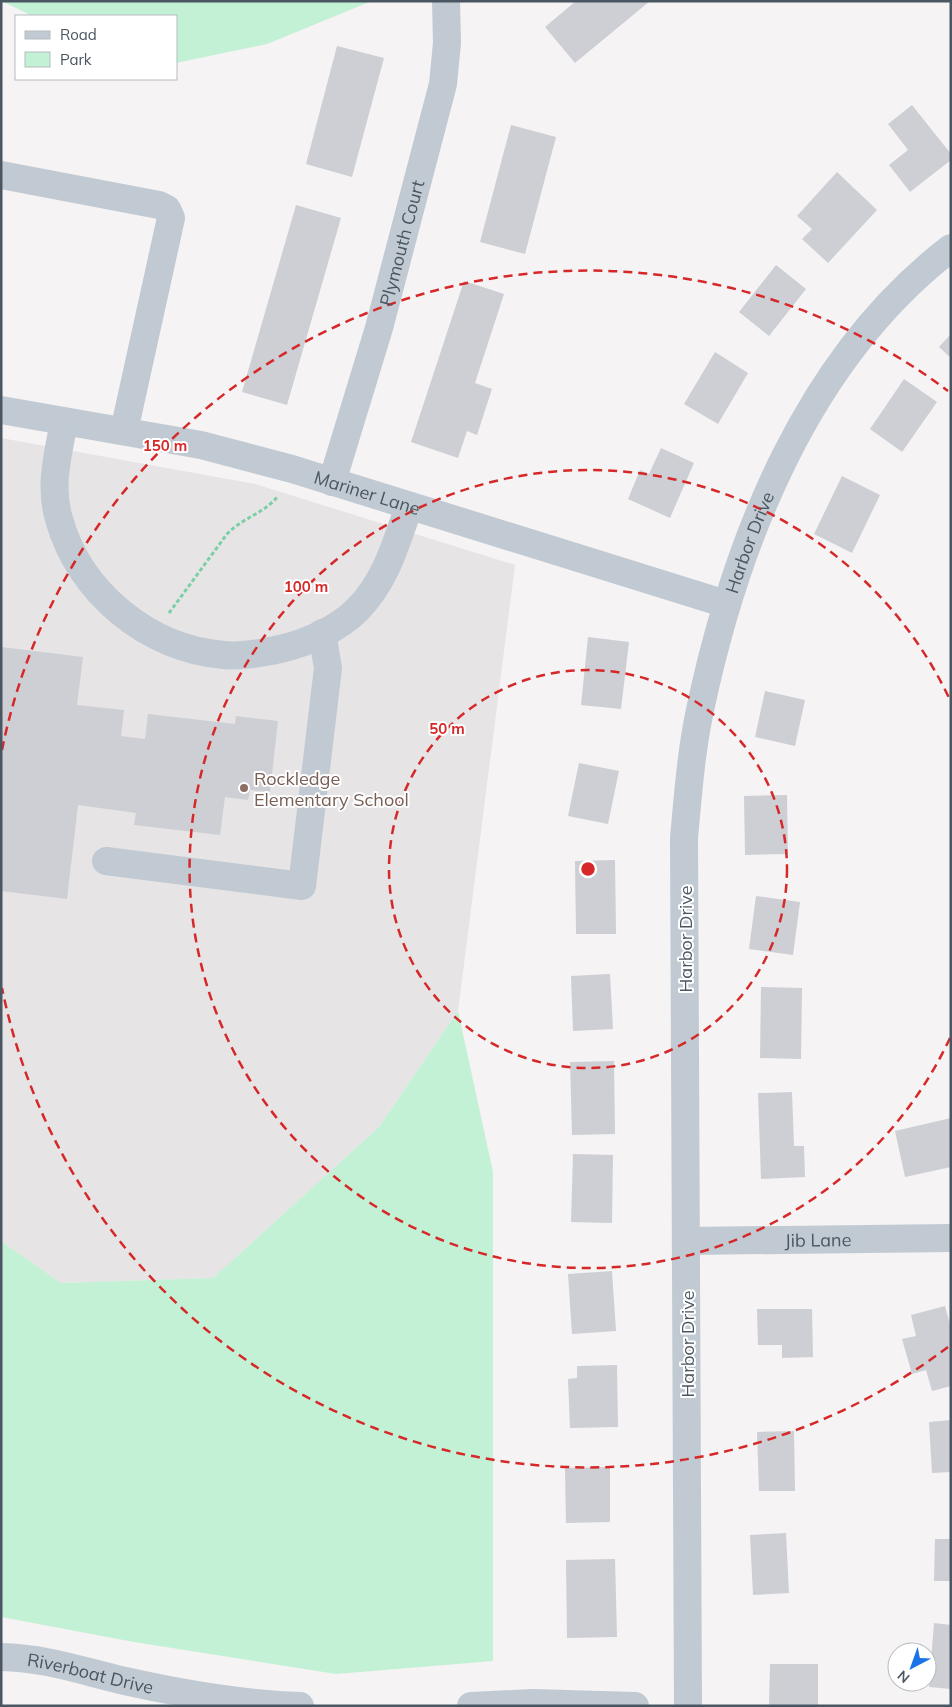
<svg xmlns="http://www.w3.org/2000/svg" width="952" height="1707" viewBox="0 0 952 1707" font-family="Mulish,sans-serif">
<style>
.education{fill:#e6e4e5}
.green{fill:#c3f1d5}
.building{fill:#cdcfd5}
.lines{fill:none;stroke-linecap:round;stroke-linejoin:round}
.path{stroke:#7ad0a6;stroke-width:3;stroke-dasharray:4 2.5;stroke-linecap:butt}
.minor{stroke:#c1cad2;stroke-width:28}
.ring{fill:none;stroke:#d62828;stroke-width:2.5;stroke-dasharray:9 6}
.education-dot{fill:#8d6e63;stroke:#fff;stroke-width:2}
.labels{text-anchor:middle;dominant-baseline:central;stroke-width:4;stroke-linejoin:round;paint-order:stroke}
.street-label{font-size:18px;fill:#4a5661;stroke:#fff}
.education-label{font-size:18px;fill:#785e54;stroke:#fff;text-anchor:start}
.centre{fill:#d62828;stroke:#fff;stroke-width:2.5}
.ring-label{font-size:15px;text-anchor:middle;font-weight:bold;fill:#d62828;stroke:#fff;stroke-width:4;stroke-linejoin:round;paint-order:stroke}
</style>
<rect width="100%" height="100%" fill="#f5f3f3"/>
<path class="education" d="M1,438L255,484L515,565L458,1011L379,1127L213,1278L61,1283L1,1241Z"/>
<path class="green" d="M2,1H372L267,44L176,63V16H32Z
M458,1011L493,1172V1661L336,1674L134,1642L1,1617V1241L61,1283L213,1278L379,1127Z"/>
<path class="building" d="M576,1H650L575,63L545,27Z
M337,46L384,58L352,177L306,164Z
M912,105L951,154V160L910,192L889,165L908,150L888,124Z
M511,125L556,137L525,254L480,242Z
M837,172L877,210L828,263L802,239L812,229L797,216Z
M296,205L341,218L287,405L242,392Z
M776,265L806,289L769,336L739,312Z
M464,281L504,294L475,383L492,389L477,435L467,431L458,458L411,442Z
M951,334V358L939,347Z
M715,352L748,373L718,424L684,404Z
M904,379L937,402L902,452L870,429Z
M661,448L694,463L670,518L628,499L640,470L649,474Z
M842,476L880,495L852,553L814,534Z
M588,637L629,642L621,709L581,705Z
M1,647L83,657L77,705L124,710L121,736L145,739L148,714L235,724L236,716L278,721L270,792L250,790L248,800L225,797L220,835L134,825L136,813L78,805L67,899L1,891Z
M765,691L805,700L795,746L755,737Z
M579,763L619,771L608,824L568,816Z
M787,795L788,854L745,855L744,796Z
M615,860L616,934H576L575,861Z
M756,896L800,902L793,955L749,949Z
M610,974L613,1029L573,1031L571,976Z
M761,987L802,988L801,1059L760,1058Z
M614,1061L615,1134L572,1135L570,1062Z
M792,1092L794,1146H804L805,1177L761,1179L758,1093Z
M951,1118V1167L905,1177L895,1131Z
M573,1154L613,1155L612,1223L571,1222Z
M612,1271L616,1331L572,1334L568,1274Z
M945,1306L951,1328V1386L932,1391L926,1370L912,1374L902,1339L916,1336L911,1315Z
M757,1309H812L813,1357L782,1358V1345H758Z
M617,1365L618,1427L570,1428L568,1379L577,1378V1366Z
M951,1420V1472L932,1473L929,1422Z
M794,1431L795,1491H759L757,1432Z
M610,1467V1522L566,1523L565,1468Z
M786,1533L789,1593L753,1595L750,1535Z
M935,1539H951V1581H934Z
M615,1559L617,1637L567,1638L566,1560Z
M934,1623L951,1625V1689L929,1687Z
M770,1664H818V1706H769Z"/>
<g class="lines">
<path class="path" d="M169,613L227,534C242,518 265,513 278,496"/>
<g class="minor">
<path d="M1,175L159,205L167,209L171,218L124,431"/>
<path id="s1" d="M1,410L201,445L292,469L726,604"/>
<path d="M64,422C58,454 49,486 59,519C79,592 148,649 224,655C242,657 262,653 280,649C307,643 338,629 357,610C386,581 396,543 409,506"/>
<path id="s2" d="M332,482L379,328L443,84L447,43L446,1"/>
<path d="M106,861L302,886L328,668L322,633"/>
<path id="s3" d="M686,1241L951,1238"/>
<path id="s4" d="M1,1657C46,1658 82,1671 125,1681C183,1694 241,1704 300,1706"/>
<path d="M471,1706L533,1703L635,1706"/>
<path id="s5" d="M688,1706L684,838C688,795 691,752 700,710C736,540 808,357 951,248"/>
</g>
</g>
<g class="ring">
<circle cx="588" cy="869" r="199"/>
<path d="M950 1038A399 399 0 1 1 950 700"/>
<path d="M948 1347A598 598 0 0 1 2 988M2 750A598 598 0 0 1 948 391"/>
</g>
<circle class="education-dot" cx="244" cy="788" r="5"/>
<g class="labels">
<g class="street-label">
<text stroke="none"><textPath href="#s2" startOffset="249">Plymouth Court</textPath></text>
<text stroke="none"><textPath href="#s1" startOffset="376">Mariner Lane</textPath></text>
<text stroke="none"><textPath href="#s5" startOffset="1172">Harbor Drive</textPath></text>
<text transform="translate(685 939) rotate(-90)">Harbor Drive</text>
<text stroke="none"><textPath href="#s3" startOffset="132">Jib Lane</textPath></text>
<text transform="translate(687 1344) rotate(-90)">Harbor Drive</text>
<text stroke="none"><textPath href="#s4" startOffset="91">Riverboat Drive</textPath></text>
</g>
<g class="education-label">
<text x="254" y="778">Rockledge<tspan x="254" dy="21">Elementary School</tspan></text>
</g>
</g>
<circle cx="588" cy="869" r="8" class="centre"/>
<g class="ring-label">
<text x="165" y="451">150 m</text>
<text x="306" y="592">100 m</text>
<text x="447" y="734">50 m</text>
</g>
<rect width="952" height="1707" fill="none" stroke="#4a5661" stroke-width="5"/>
<rect x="15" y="15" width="162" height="65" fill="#ffffff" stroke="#b7bbc0"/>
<rect x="25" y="31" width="25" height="8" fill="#c1cad2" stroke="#b7bbc0"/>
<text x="60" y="40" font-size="15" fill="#4a5661">Road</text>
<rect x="25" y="52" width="25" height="15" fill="#c3f1d5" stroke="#b7bbc0"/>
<text x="60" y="65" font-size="15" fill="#4a5661">Park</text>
<g transform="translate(912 1667) rotate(221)"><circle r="24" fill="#ffffff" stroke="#b7bbc0"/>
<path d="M0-4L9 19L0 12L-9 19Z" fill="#1a73e8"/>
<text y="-8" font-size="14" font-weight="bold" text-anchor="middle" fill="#4a5661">N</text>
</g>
</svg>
